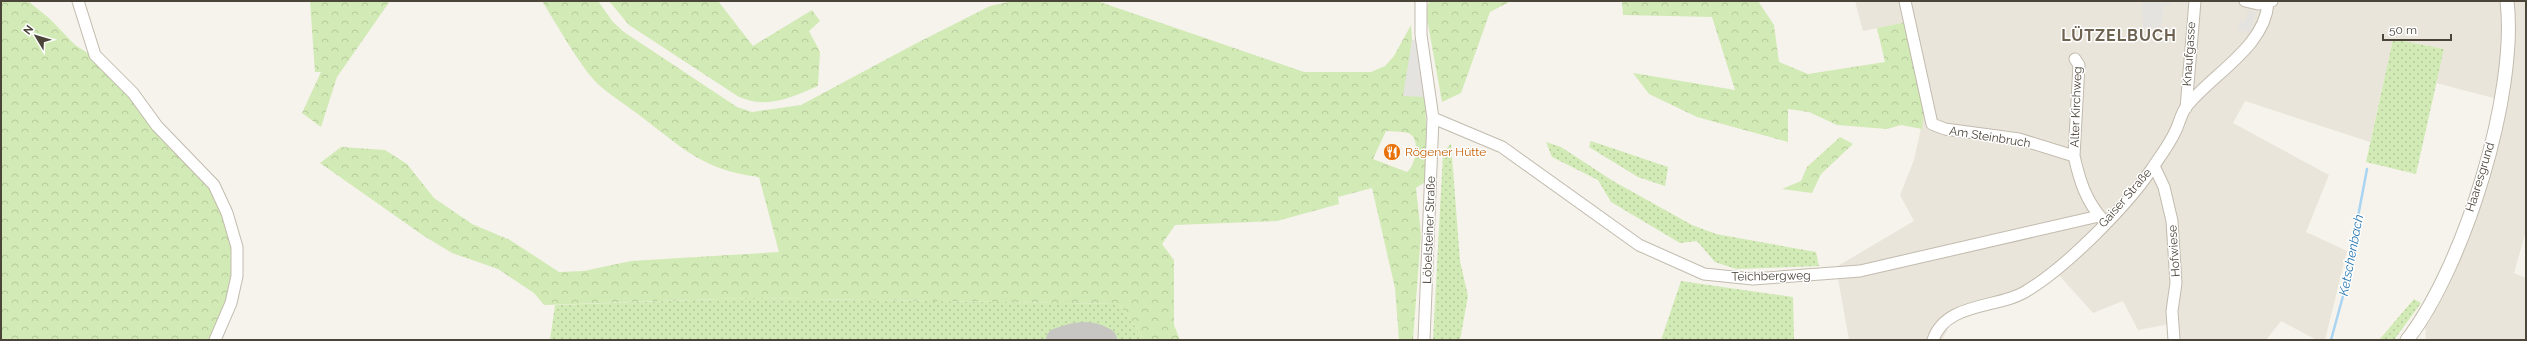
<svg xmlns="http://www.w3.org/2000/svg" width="2527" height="341" viewBox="0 0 2527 341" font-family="Raleway,sans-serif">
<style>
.residential{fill:#eae5da}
.grass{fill:url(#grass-dots)}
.forest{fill:url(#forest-crowns);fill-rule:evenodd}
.parking{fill:#e5e3e0}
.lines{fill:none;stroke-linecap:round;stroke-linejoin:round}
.stream{stroke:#a9d4f2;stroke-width:2.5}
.taxiway{stroke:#c8c6c3;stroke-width:24}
.minor-casing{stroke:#c2bbae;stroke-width:13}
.tertiary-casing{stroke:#c2bbae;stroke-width:15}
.minor{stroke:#fff;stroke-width:11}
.tertiary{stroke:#fff;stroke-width:13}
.labels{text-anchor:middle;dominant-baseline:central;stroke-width:3;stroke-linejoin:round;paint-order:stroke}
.street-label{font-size:12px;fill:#4b4439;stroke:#fff}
.food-label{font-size:12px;fill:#c56008;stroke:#fff;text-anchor:start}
.water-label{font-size:13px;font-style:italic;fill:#2e7ab2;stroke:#fff}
.district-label{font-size:16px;font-weight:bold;letter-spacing:1px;fill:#6e6250;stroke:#fff}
</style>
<defs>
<pattern id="grass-dots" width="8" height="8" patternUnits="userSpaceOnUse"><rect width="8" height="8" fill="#d2eab5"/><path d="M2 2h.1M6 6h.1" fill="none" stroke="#b6ca9c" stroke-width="1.8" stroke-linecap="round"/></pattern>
<pattern id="forest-crowns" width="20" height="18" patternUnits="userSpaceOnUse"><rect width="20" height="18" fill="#d2eab5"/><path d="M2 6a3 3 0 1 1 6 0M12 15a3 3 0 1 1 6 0" fill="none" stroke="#b6ca9c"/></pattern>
</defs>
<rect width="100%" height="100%" fill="#f6f3ec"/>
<path class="residential" d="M1855,1H2526V231L2514,273L2526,278V340H2426L2425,324L2452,273L2485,191L2505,101L2436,83L2444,49L2393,39L2370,142L2245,101L2233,123L2329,175L2306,232L2347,251L2325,340H2317L2281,321L2266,340H2172L2170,324L2138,330L2123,301L2093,313L2057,273L1953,319L1942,340H1849L1836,267L1914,221L1900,195L1914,160L1924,114L1907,22L1863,31Z"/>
<path class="grass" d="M2393,39L2444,49L2416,174L2366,162Z
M1591,141L1668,167L1665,186L1638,177L1589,147Z
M1546,142L1561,147L1613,181L1692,225L1716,234L1816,252L1819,266L1736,269L1715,262L1697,241L1680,243L1611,202L1598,180L1552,157Z
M1451,143L1460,261L1468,296L1460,340H1433L1443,154Z
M1681,281L1793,297L1794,340H1661Z
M749,298L1119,304L1145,340H550L555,305Z
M2414,299L2421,303L2394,340H2379Z"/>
<path class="forest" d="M1,1H28L50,19L75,45L94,57L213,186L235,248L234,288L213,340H1Z
M310,1H390L337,77L321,127L302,113L321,72H315Z
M542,1H598L613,22L624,32L737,107L752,112L801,105L913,45L990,6L1013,1H1097L1304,72H1371L1385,66L1394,56L1411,25L1412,40L1410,57L1425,97L1427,148L1425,182L1416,188L1421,234L1413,340H1399L1395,288L1372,188L1338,197L1339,204L1277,221L1175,225L1162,244L1174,260V325L1180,340H1145L1119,304L749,298L544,305L534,293L498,269L452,253L424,236L320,163L341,147L385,150L407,164L434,198L472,224L510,240L559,272L584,271L631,261L779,252L759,177C700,170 680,145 635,112C619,100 600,89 588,73C571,50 557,25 542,1ZM1386,131C1392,132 1402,131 1408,133C1422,138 1415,166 1407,172L1373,159Z
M609,1H718L753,46L812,10L820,21L809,31L820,52L818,86C790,98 768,109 739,97L629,25Z
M1429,1H1511L1490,12L1461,93L1442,102L1426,13Z
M1622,1H1758L1774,25L1779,62L1808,74L1885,62L1877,28L1907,22L1924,113L1922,129L1901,125L1887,129L1837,125L1809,112L1788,109V142L1697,117L1649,94L1633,73L1735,90L1712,17L1623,15Z
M1840,137L1853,144L1821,174L1812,193L1782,189L1801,181L1807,167Z"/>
<path class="parking" d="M2142,1H2171L2170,6H2164L2161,29L2143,27Z
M2248,10L2256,12L2251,33L2237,29L2239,21L2245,22Z
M1416,39L1425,84V97L1403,96L1412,40Z"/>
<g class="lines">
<path class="stream" d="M2331,340L2343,296L2367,169"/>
<path class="taxiway" d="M1058,340C1075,334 1089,330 1105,340"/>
<defs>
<path id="minor" d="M78,1L95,55L133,93L157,126L214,185L227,213L237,247V276L231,303L215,340
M1421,1V35L1433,118L1424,340
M1905,1L1932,124L1945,129L2019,139L2074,156C2080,182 2086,201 2103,220
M2245,1L2258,4L2272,1
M2186,108L2195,1
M1433,118L1502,147L1639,245L1704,274L1753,279L1860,271L2099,216
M2074,156L2079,65L2075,59
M2154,166L2164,187L2172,221L2176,283L2172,311L2174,340
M1933,340C1946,301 2000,309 2028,290C2066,267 2126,207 2151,170C2159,158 2169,145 2175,132C2179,124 2181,114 2186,107C2212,74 2265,47 2268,3"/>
<path id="tertiary" d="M2407,340C2464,267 2518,93 2507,1"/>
</defs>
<use href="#minor" class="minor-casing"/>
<use href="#tertiary" class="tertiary-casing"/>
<use href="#minor" class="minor"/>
<use href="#tertiary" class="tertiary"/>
</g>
<defs>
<symbol id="restaurant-disc" viewBox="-11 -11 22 22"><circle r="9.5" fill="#e8710a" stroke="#fff"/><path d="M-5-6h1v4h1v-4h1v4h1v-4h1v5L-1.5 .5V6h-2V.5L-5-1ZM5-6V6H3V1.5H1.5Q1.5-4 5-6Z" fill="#fff"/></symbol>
</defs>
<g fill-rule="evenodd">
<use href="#restaurant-disc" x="1382" y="142" width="20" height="20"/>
</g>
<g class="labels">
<g class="street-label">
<text transform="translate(2189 54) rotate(-86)">Knaufgasse</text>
<text transform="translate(2076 107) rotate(-88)">Alter Kirchweg</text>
<text transform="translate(1990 137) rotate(9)">Am Steinbruch</text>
<text transform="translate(2480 177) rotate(-73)">Haaresgrund</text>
<text transform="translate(2125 198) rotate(-49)">Gaiser Straße</text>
<text transform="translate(1429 230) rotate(-88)">Löbelsteiner Straße</text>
<text transform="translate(2174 251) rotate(-94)">Hofwiese</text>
<text transform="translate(1771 276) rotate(-1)">Teichbergweg</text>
</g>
<g class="food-label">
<text x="1405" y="152">Rögener Hütte</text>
</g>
<g class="water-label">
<text transform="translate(2351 255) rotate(-79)">Ketschenbach</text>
</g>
<g class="district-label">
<text x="2119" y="35">LÜTZELBUCH</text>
</g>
</g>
<rect width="2527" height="341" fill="none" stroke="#4b4439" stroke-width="4"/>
<g transform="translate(36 36) rotate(308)" stroke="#ffffff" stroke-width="3" paint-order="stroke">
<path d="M0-3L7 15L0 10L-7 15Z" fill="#4b4439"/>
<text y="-6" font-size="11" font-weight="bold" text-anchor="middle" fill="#4b4439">N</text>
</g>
<path d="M2383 34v6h68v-6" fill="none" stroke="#4b4439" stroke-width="2"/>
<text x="2389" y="34" font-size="12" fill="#4b4439" stroke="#ffffff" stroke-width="3" paint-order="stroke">50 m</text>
</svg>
